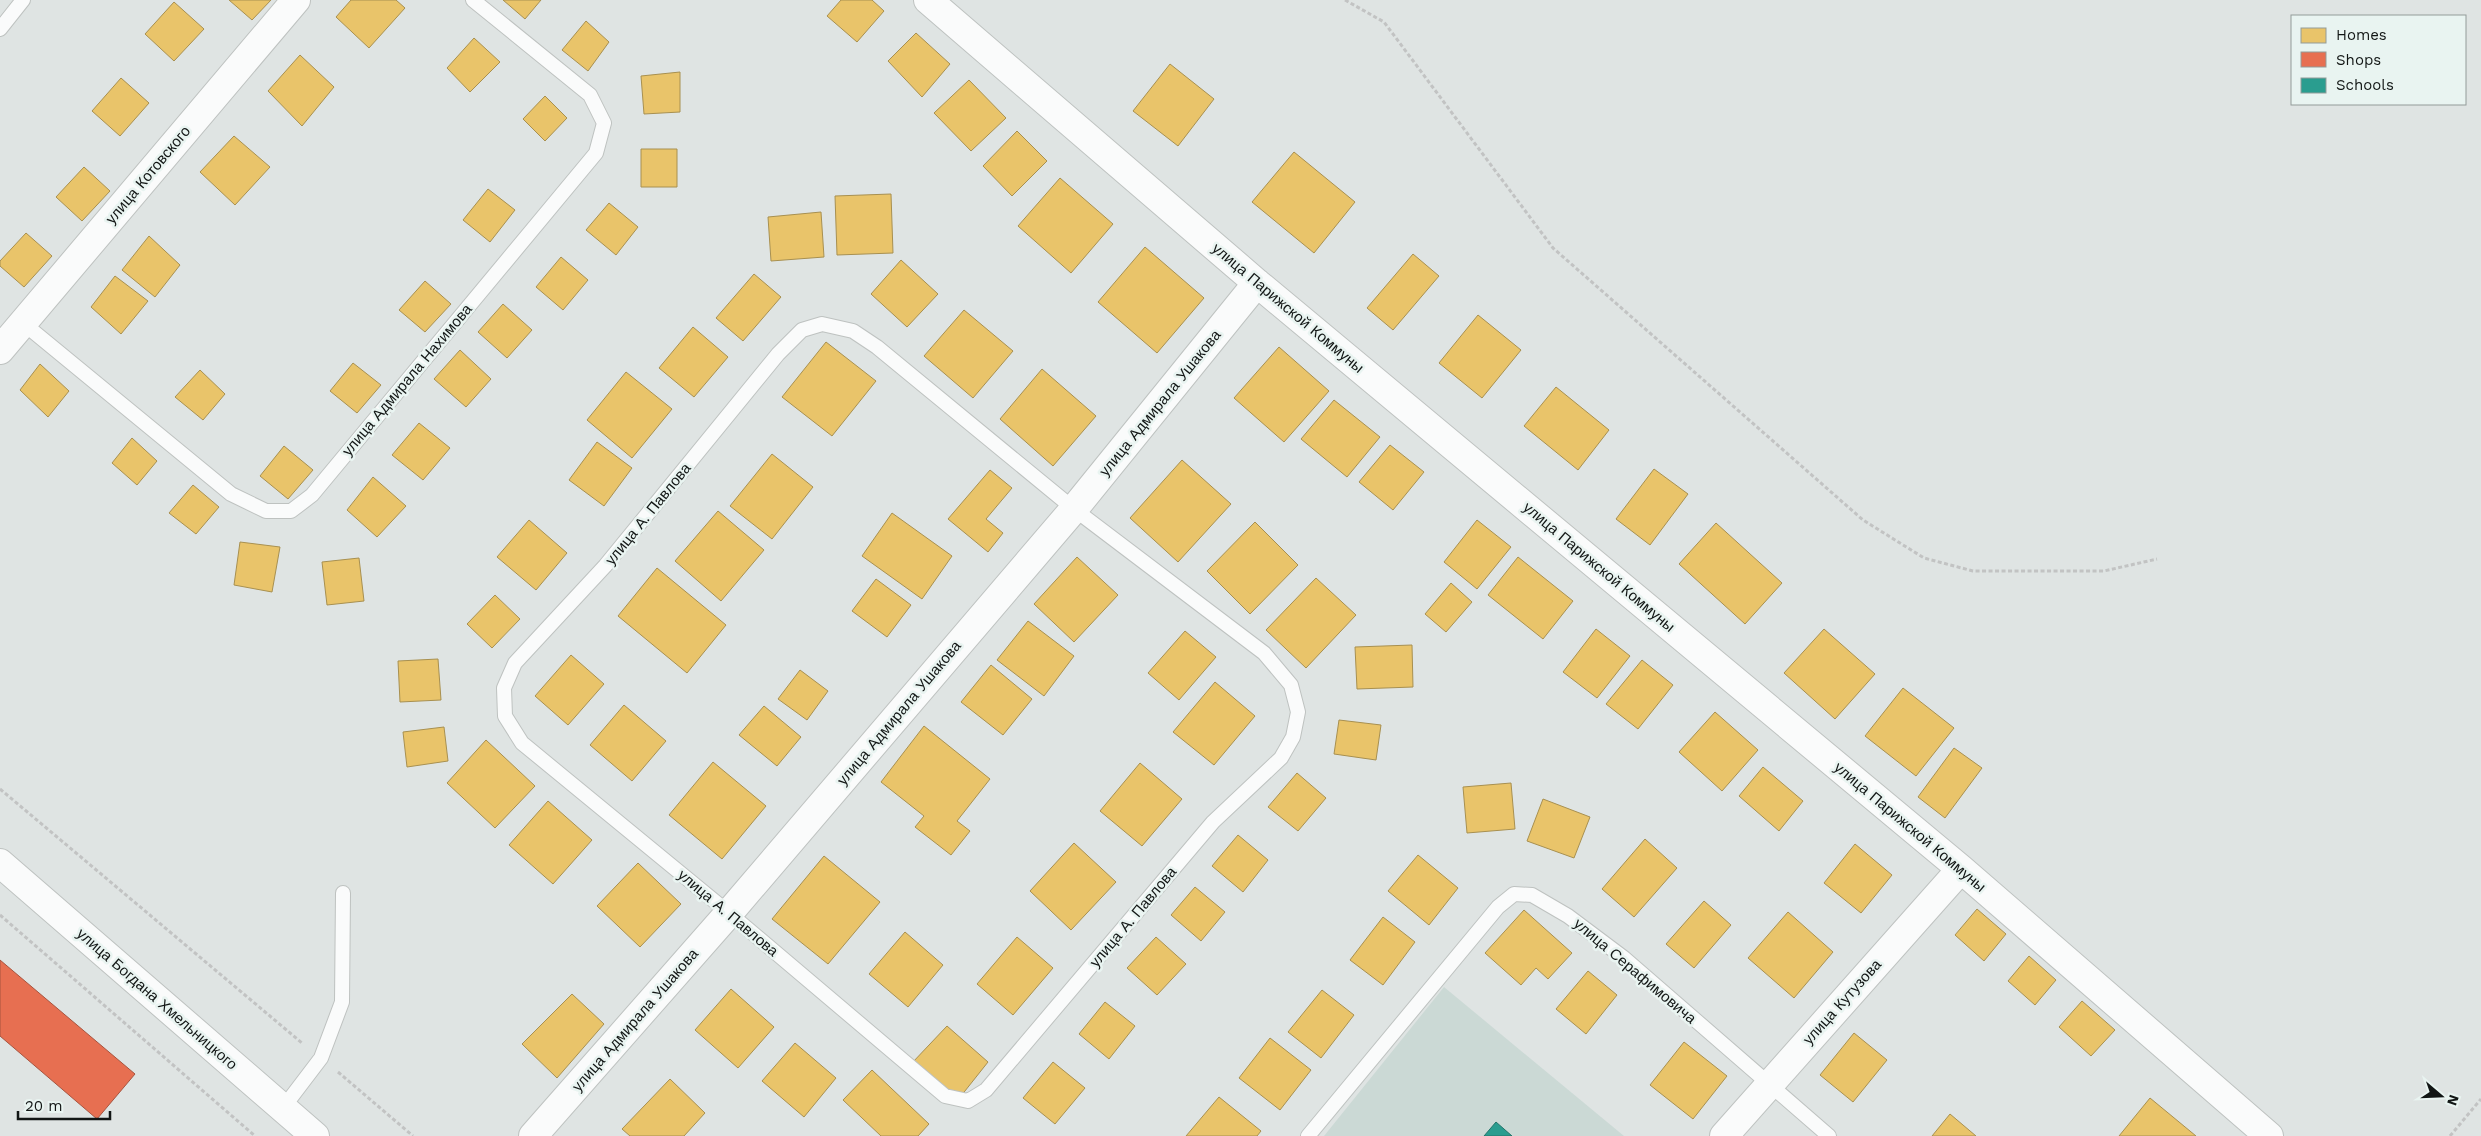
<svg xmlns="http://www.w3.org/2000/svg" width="2481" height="1136" viewBox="0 0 2481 1136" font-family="'Work Sans',sans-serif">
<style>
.built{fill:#cbd9d5}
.homes{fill:#e9c46a;stroke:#a89050}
.shops{fill:#e76f51;stroke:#a7543f}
.schools{fill:#2a9d8f;stroke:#23746a}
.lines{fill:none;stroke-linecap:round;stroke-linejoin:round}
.service-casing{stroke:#bec2c0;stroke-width:16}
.minor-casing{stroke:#bec2c0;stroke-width:30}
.primary-casing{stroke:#bec2c0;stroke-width:30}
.path{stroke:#c2c3c3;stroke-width:3;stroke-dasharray:4 2.5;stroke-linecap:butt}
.service{stroke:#fafbfb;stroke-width:14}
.minor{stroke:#fafbfb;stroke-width:28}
.primary{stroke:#fafbfb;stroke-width:28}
.labels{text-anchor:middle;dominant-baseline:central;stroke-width:5;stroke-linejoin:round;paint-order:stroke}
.street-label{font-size:15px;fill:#121615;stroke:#e9f4f1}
</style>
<rect width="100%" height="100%" fill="#dfe4e3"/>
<path class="built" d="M1444,987L1624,1136H1324Z"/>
<path class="homes" d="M229,0H271L252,20Z
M351,0H396L405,8L369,48L336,17Z
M503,0H541L525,19Z
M841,0H872L884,11L857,42L827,16Z
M174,2L204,29L174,61L145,34Z
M586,21L609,42L588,71L562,50Z
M916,33L950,64L922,97L888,61Z
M474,38L500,62L470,92L447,68Z
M300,55L334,87L302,126L268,91Z
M1170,64L1214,99L1178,146L1133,111Z
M680,72V112L644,114L641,76Z
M121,78L149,103L120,136L92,111Z
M969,80L1006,118L971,151L934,113Z
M545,96L567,118L545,141L523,119Z
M1017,131L1047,161L1012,196L983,166Z
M234,136L270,167L235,205L200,172Z
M641,149H677V187H641Z
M1294,152L1355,202L1314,253L1252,202Z
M84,167L110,191L82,221L56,197Z
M1060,178L1113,224L1071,273L1018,226Z
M488,189L515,210L490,242L463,220Z
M891,194L893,253L837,255L835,196Z
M609,203L638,227L616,255L586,230Z
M821,212L824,257L771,261L768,217Z
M26,233L52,256L24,287L0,266V261Z
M149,236L180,265L155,297L122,270Z
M1145,247L1204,298L1157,353L1098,302Z
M1413,254L1439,276L1393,330L1367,308Z
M561,257L588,280L563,310L536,287Z
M901,260L938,294L907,327L871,294Z
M754,274L781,297L743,341L716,318Z
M115,276L148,301L121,334L91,307Z
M425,281L451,304L425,332L399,310Z
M503,304L532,330L507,358L478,332Z
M964,310L1013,351L973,398L924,356Z
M1478,315L1521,350L1482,398L1439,363Z
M693,327L728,357L694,397L659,368Z
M826,342L876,381L832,436L782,397Z
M1279,347L1329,391L1284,442L1234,398Z
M460,350L491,379L466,407L434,379Z
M353,363L381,385L357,413L330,391Z
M40,364L69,391L48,417L20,390Z
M1042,369L1096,416L1053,466L1000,419Z
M200,370L225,394L203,420L175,397Z
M626,372L672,409L632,458L587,420Z
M1556,387L1609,430L1578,470L1524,426Z
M1334,400L1380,437L1347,477L1301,439Z
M419,423L450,448L423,480L392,455Z
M132,438L157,461L137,485L112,463Z
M597,442L632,468L604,506L569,480Z
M1390,445L1424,472L1393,510L1359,482Z
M284,446L313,470L288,499L260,476Z
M772,454L813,487L772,539L730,506Z
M1182,460L1231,504L1178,562L1130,518Z
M1654,469L1688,494L1650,545L1616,519Z
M990,470L1012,488L986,519L1003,533L988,552L948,519Z
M373,477L406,506L377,537L347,510Z
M193,485L219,507L196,534L169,513Z
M718,511L764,550L721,601L675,561Z
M892,513L952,556L922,599L862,556Z
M529,520L567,553L536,590L497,557Z
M1477,520L1511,547L1477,589L1444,562Z
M1255,522L1298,565L1250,614L1207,571Z
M1716,523L1782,583L1745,624L1679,564Z
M240,542L280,547L272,592L234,585Z
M1077,557L1118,595L1074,642L1034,604Z
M1518,557L1573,601L1543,639L1488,595Z
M359,558L364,601L327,605L322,562Z
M657,568L726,625L687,673L618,616Z
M1316,578L1356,615L1306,668L1266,630Z
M876,579L911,605L887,637L852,611Z
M1451,583L1472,602L1446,632L1425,614Z
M495,595L520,619L492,648L467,624Z
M1028,621L1074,656L1044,696L997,660Z
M1596,629L1630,656L1597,698L1563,672Z
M1824,629L1875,674L1835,719L1784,673Z
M1185,631L1216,657L1179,700L1148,673Z
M1412,645L1413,687L1357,689L1355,647Z
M571,655L604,684L568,725L535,696Z
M438,659L441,700L400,702L398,661Z
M1642,660L1673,685L1638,729L1606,704Z
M991,665L1032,699L1003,735L961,702Z
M800,670L828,691L807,720L778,699Z
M1215,682L1255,716L1214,765L1173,732Z
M1903,688L1954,728L1916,776L1865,736Z
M624,705L666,741L632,781L590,745Z
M764,706L801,737L777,766L739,735Z
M1715,712L1758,750L1722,791L1679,752Z
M1339,720L1381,725L1376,760L1334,754Z
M924,726L990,779L957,821L970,831L951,855L915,827L924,816L881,782Z
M444,727L448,761L407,767L403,732Z
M486,740L535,786L495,828L447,783Z
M1954,748L1982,768L1945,818L1918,797Z
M713,762L766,806L722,859L669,815Z
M1140,763L1182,799L1142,846L1100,811Z
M1763,767L1803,801L1779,831L1739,796Z
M1297,773L1326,798L1298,831L1268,807Z
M1511,783L1515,829L1467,833L1463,787Z
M1543,799L1590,817L1574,858L1527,841Z
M548,801L592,840L553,884L509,845Z
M1238,835L1268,860L1243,892L1212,866Z
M1645,839L1677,868L1634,917L1602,889Z
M1074,843L1116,882L1071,930L1030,891Z
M1855,844L1892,875L1861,913L1824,883Z
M1418,855L1458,888L1429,925L1388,891Z
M824,856L880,902L828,964L772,919Z
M638,863L681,904L640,947L597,906Z
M1195,887L1225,912L1201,941L1171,915Z
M1704,901L1731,925L1694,968L1666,944Z
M1977,909L2006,934L1984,961L1955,935Z
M1524,910L1572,953L1548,979L1536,968L1521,985L1485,953Z
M1788,912L1833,952L1794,998L1748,958Z
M1383,917L1415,942L1383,985L1350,960Z
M905,932L943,965L908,1007L869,974Z
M1017,937L1053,968L1013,1015L977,984Z
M1156,937L1186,964L1157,995L1127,968Z
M2029,956L2056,980L2035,1005L2008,981Z
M1588,971L1617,995L1586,1034L1556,1009Z
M731,989L774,1027L738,1068L695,1030Z
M1322,990L1354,1015L1321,1058L1288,1032Z
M572,994L604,1024L557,1078L522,1044Z
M2082,1001L2115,1030L2091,1056L2059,1027Z
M1105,1002L1135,1026L1109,1059L1079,1034Z
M947,1026L988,1062L957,1101L912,1063Z
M1854,1033L1887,1060L1853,1102L1820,1075Z
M1270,1038L1311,1070L1280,1110L1239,1078Z
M1684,1042L1727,1076L1693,1119L1650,1085Z
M795,1043L836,1078L804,1117L762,1081Z
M1053,1062L1085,1088L1055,1124L1023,1098Z
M872,1070L929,1124L918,1136H881L843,1100Z
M670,1079L705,1113L684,1136H630L622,1129Z
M1219,1097L1261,1131L1257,1136H1186Z
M2150,1098L2196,1136H2119Z
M1950,1114L1976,1136H1932Z"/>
<path class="shops" d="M0,960L135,1074L97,1119L0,1036Z"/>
<path class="schools" d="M1496,1122L1512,1136H1484Z"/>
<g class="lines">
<defs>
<path id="service" d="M0,29L23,0
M23,323L231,494L266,511H291L312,495L596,153L604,123L590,95L473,0
M822,324L853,331L877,347L1074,509L1264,653L1291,685L1298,712L1293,737L1281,758L1213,822L986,1090L968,1101L945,1096L729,913L522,743L505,716L504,688L515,663L605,566L778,354L802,330Z
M283,1108L321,1058L342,1002L343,893
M1308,1136L1498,907L1514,894L1532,895L1568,916L1624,958L1829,1136"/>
<path id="minor" d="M928,0L1257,283L1961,869L2269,1136
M0,350L296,0
M533,1136L729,913L1074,509L1257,283
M1724,1136L1961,869"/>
<path id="primary" d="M0,863L315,1136"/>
</defs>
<use href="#service" class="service-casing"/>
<use href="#minor" class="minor-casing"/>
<use href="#primary" class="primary-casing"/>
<path class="path" d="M1345,0L1384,22L1553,248L1863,520L1924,558L1973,571H2104L2157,559
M0,789L302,1043
M0,915L255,1136
M338,1072L413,1136
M2450,1136L2481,1099"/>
<use href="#service" class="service"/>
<use href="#minor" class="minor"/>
<use href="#primary" class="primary"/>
</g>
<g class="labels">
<g class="street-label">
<text transform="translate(148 175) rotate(-50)">улица Котовского</text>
<text transform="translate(1288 308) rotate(40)">улица Парижской Коммуны</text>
<text transform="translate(407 380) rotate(-50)">улица Адмирала Нахимова</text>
<text transform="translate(1160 403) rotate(-51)">улица Адмирала Ушакова</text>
<text transform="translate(648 514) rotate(-51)">улица А. Павлова</text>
<text transform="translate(1599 567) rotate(40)">улица Парижской Коммуны</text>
<text transform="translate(899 713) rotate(-50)">улица Адмирала Ушакова</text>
<text transform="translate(1910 827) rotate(40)">улица Парижской Коммуны</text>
<text transform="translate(728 913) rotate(40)">улица А. Павлова</text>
<text transform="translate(1133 917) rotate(-50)">улица А. Павлова</text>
<text transform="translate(1635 971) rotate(40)">улица Серафимовича</text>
<text transform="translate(157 999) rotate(41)">улица Богдана Хмельницкого</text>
<text transform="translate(1842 1002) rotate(-48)">улица Кутузова</text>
<text transform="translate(635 1020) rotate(-49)">улица Адмирала Ушакова</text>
</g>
</g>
<rect x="2291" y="15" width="175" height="90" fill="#e9f4f1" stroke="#939b99"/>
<rect x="2301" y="28" width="25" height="15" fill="#e9c46a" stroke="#939b99"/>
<text x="2336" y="40" font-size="15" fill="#121615">Homes</text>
<rect x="2301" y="52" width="25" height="15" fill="#e76f51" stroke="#939b99"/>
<text x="2336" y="65" font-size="15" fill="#121615">Shops</text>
<rect x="2301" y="78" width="25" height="15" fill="#2a9d8f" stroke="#939b99"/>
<text x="2336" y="90" font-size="15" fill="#121615">Schools</text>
<g transform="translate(2441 1096) rotate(109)" stroke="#e9f4f1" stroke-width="4" paint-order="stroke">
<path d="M0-4L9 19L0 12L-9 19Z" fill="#121615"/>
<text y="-8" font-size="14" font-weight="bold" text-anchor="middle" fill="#121615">N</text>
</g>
<path d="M18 1111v8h92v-8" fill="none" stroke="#121615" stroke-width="2.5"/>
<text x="25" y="1111" font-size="15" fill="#121615" stroke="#e9f4f1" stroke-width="4" paint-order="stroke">20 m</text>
</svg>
